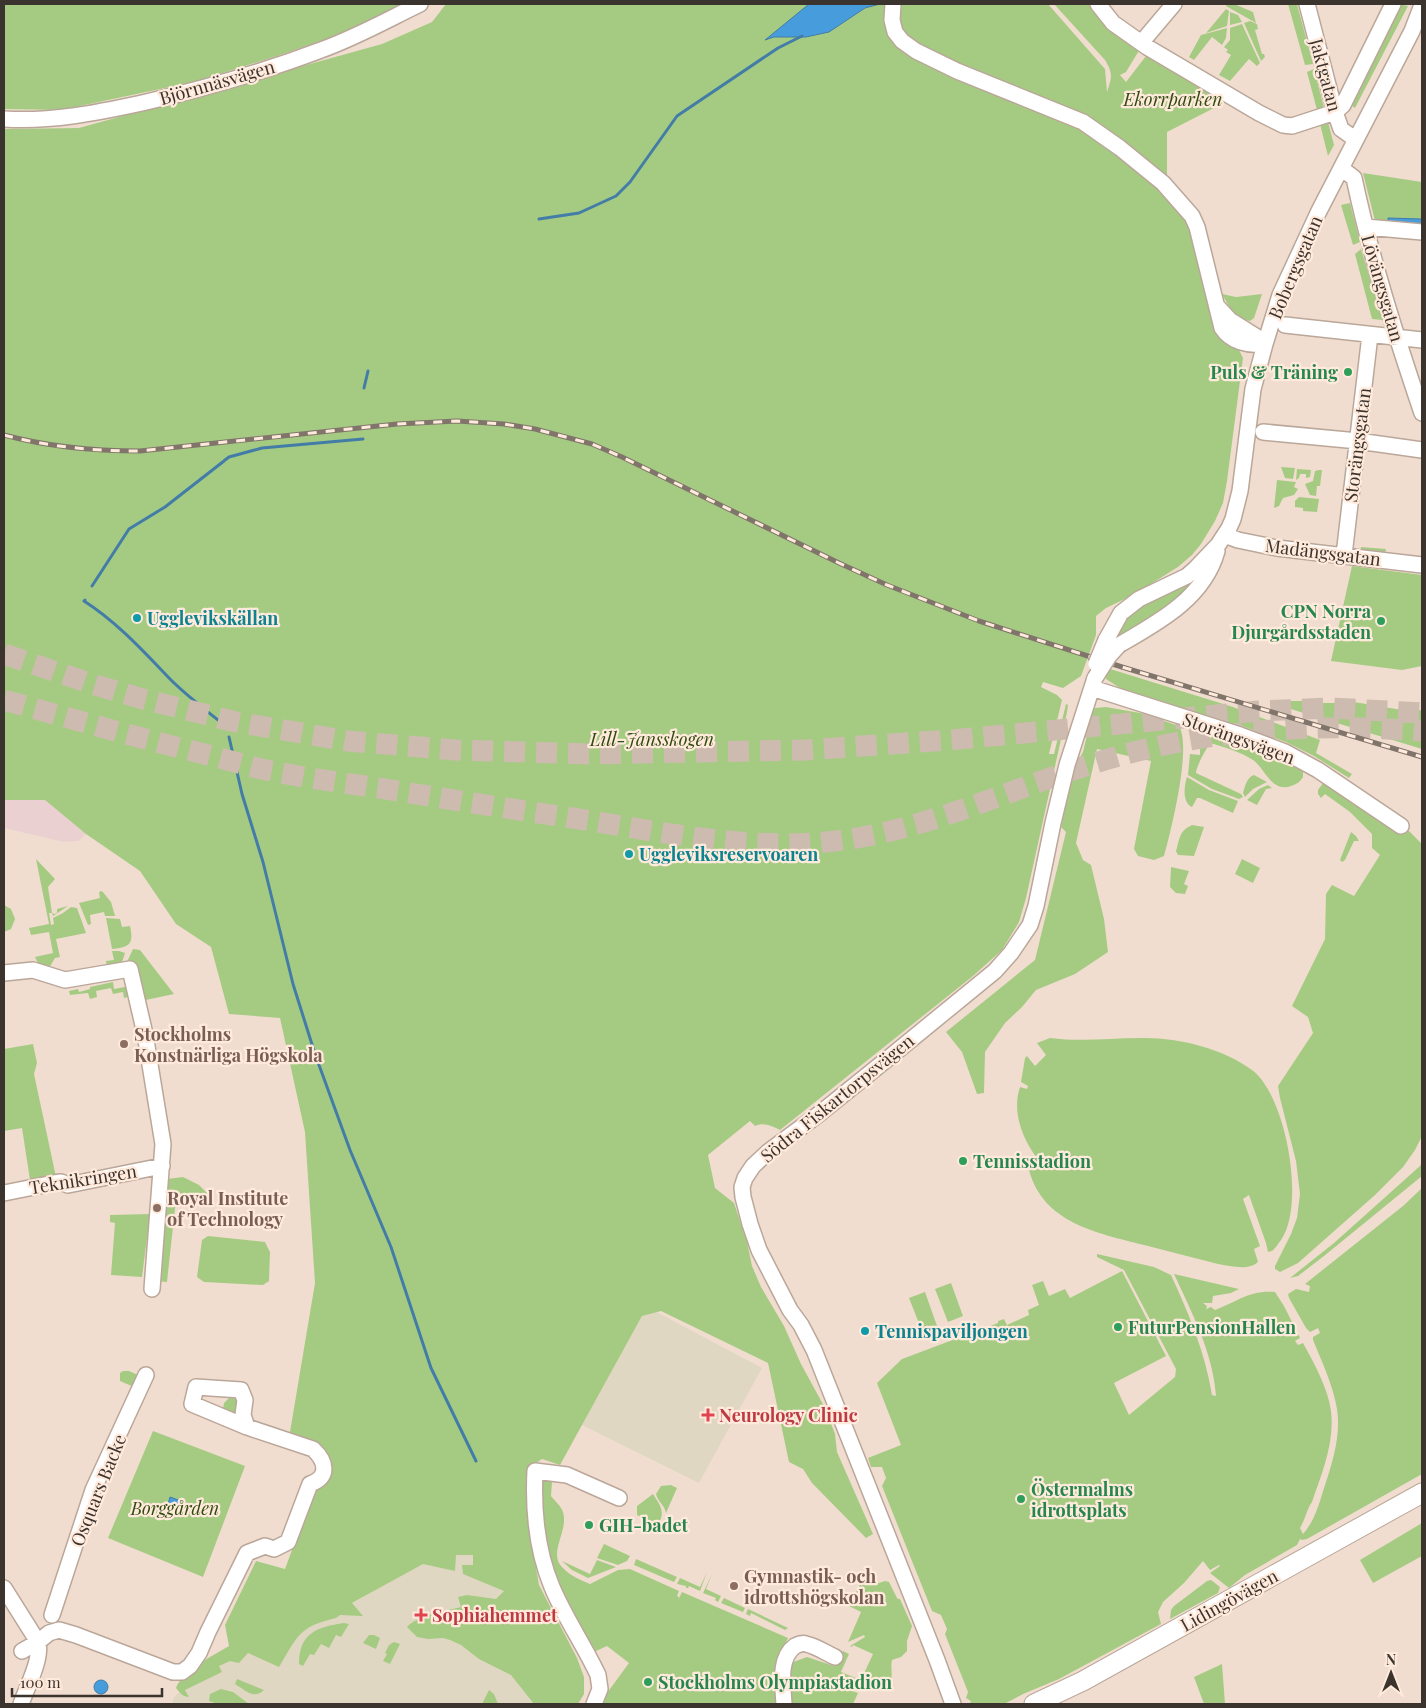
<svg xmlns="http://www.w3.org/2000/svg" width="1426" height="1708" viewBox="0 0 1426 1708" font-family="'Playfair Display',serif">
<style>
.industrial{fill:#ebd0d2}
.medical{fill:#e0d7c2}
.green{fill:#a5cb83}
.water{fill:#479ddb;stroke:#437da7}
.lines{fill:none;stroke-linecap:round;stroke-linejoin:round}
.stream{stroke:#437da7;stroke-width:3}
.highway-tunnel{stroke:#cdbbaf;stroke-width:21;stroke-dasharray:21 11;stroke-linecap:butt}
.minor-casing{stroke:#baa799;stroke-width:18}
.major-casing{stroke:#baa799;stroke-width:21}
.minor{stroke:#fff;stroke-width:15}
.major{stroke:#fff;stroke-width:19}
.rail-casing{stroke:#80746b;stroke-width:5}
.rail{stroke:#ffeadc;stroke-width:3;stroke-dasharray:9;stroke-linecap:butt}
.minor-bridge-casing{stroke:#baa799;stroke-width:18;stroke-linecap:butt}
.minor-bridge{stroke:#fff;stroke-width:15}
.leisure-dot{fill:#2e9e5b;stroke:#ffeadc;stroke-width:2}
.culture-dot{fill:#0f9aa8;stroke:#ffeadc;stroke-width:2}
.education-dot{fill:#8d6e63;stroke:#ffeadc;stroke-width:2}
.health-dot{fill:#e0444e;stroke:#ffeadc;stroke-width:2}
.labels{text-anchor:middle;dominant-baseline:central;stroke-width:4.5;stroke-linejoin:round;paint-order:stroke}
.street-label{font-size:18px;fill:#3b332d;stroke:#ffeadc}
.park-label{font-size:18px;font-style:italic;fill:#304b0e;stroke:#ffeadc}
.leisure-label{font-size:18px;font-weight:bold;fill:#27864d;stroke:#ffeadc;text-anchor:start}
.culture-label{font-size:18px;font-weight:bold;fill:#0d838f;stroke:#ffeadc;text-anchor:start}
.education-label{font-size:18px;font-weight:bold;fill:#785e54;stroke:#ffeadc;text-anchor:start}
.health-label{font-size:18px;font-weight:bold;fill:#be3a42;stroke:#ffeadc;text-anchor:start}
</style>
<rect width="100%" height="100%" fill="#f1ddcf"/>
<path class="industrial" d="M4,800H45L86,834L78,841L64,842L4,828Z"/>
<path class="medical" d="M647,1307L762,1368L699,1483L582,1425Z
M481,1542L562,1704H173V1699L176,1695L210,1668L285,1628L355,1602L457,1544Z"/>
<path class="green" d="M4,4H402L350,31L283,54L198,81L61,110L4,109Z
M446,4H1048L1105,69L1107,92C1112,77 1113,73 1105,60L1054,4H1095L1140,49L1126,72L1120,75L1126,82L1146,56L1152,57L1222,97L1216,107L1167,132V179L1158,186L1189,223L1230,345L1239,350L1243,358L1227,481L1223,503L1215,521L1201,544L1192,555L1178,567L1133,595L1106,608L1096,616V635L1081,676L1063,688L1043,682L1041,687L1057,695L1062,700L1049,754H1054L1066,704L1068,705L1067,712L1026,898L1019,922L1002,950L973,976L780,1130C771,1126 764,1122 755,1126L750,1121L708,1155L715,1188L734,1203L747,1242L752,1266L761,1287L784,1326L801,1364L825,1408L835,1434L837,1452L873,1534L866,1538L812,1483L803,1469L789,1462L768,1363L661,1311L642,1316L560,1465L542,1459L532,1466L531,1538L539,1585L577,1658L584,1677V1694L578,1704H534L511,1675L479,1659L461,1645L450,1640L443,1638L428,1639L417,1637L407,1627C418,1615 446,1611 461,1607L458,1597L467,1595L496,1599L504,1591L463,1574L462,1565H473V1555H456L455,1571L423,1564L352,1603L363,1616L340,1615L336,1618C298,1627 298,1636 279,1667L248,1653L239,1663L230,1661L219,1666L222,1672L185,1690L189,1697C183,1697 180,1693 176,1688C182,1671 214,1655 229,1646L225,1625L256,1561L285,1569L315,1488L322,1485L313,1442L290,1432L315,1283L305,1132L280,1018L229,1014L211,947L176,924L140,871L86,834L45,800H4V129L79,128L382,44L432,22Z
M1227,4H1234L1253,12L1256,23L1226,6Z
M1288,4H1297L1313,64L1305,65Z
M1398,4L1408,6L1355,108L1348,103Z
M1226,9L1229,11L1227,26L1206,33Z
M1230,12L1238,15L1242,22L1230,25Z
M1250,21L1257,24L1258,29L1255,30L1262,54H1264L1265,57L1261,61L1244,23Z
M1242,24L1260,63L1257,66L1249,59L1230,81L1219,75L1231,55L1226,52L1228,50L1224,47L1230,40V28Z
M1227,28L1226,38L1222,45L1212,37L1194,60L1189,57L1201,35Z
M1314,69L1324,108L1317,110L1307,72Z
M1328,122L1334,145L1328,156L1320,124Z
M1363,173L1422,182V227L1376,225Z
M1350,203L1360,242L1353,245L1341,205Z
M1361,249L1383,320L1372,319L1355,254Z
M1222,294L1236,297L1262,294L1254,318L1250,321C1235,318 1229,307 1222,294Z
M1281,467L1295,468L1293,479L1285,478Z
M1297,469L1311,470L1310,477L1306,478V474H1300L1299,478L1296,480Z
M1319,470H1322L1320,486H1317L1316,496L1310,495L1305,484L1313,481L1315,471Z
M1277,480L1296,482L1294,487L1298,489L1294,495L1283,498L1279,506L1274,508Z
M1299,497L1319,499L1317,512L1303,511V508L1295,507V501Z
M1361,547L1386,549L1385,554L1361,551Z
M1352,566L1422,575V666L1402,670L1331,661Z
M1202,571L1184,598L1116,643L1108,627L1118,616Z
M1107,668L1233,707L1320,740L1316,753L1352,774L1349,778L1314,756L1286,742L1242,726L1238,731L1123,690L1106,679L1105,676Z
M1277,701H1307L1313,703H1342L1354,702L1408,711L1422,710V749L1271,703Z
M1106,707L1140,713L1179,726C1192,747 1171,831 1164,856L1154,860L1138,856L1134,849L1151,761L1097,749L1076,843L1083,860L1091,865L1104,919L1108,952L1075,974L1036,990L1022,1007L1005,1023L985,1052L984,1093L977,1094L962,1052L946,1032L1035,960L1066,832L1061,827L1074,768L1083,752L1093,710L1095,708Z
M1198,733H1204L1252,748L1303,771V777C1300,782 1297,784 1291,786C1271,793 1265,768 1253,760C1241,752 1224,747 1210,743C1206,749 1196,767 1196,773L1241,794L1243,797L1239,799L1212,789L1188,775L1190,754L1200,755V747L1194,746L1193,744L1197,742L1198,737L1195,735Z
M1254,775L1267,782L1253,789L1245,797L1243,793C1245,786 1247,777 1254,775Z
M1187,777L1209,790L1238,801L1233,813L1200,798H1197L1192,807C1182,802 1184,786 1187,777Z
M1323,783H1325L1386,824L1400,835L1405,829L1409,831L1422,844V1136L1415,1150L1403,1167L1375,1195L1298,1263L1280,1272L1275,1269V1266L1291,1234L1297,1218L1300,1194L1296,1161L1280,1098L1278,1086L1313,1033L1308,1017L1292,1006L1325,939L1326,894L1332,885L1354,896L1380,855L1372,848V834L1350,812L1325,794L1321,798L1318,794V790Z
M1268,785L1272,788L1266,789L1257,805L1247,800L1259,789Z
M1192,825L1204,827L1194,856L1178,855L1176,851C1180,838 1179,831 1192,825Z
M1351,832L1356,836L1359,841H1354L1345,860L1342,862L1340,860Z
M36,859L55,879L48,887L52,913L54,914L57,913V909L68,906L53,916L52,913H49L51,925L54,924L53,918L63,913L71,907L77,908L86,933L56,939L60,957L55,958L49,968L39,965L35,957L53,953L49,932L31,935L29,928L49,924Z
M1242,859L1260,868L1253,883L1235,874Z
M1171,867L1189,871L1184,884L1188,886L1185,894L1176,893L1170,887Z
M102,891L111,902L115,916H105L104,912L90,915L91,924L88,925L79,903L100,898L99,892Z
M4,905L11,909L15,919L11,929L4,932Z
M106,918L120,919L122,927L130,926C134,944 130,947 112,949Z
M133,949L140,950L174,994L141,1001L133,961L127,962Z
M112,951H119L125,953L122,962L107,967L106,961L114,960Z
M113,982L114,989L130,986L132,996L124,998L123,992L113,994L111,988L96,991L97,997L90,999L88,993L70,995L69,991L78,989L79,992L90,989V987Z
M1050,1038C1081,1042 1110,1038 1141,1038C1176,1037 1223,1048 1252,1070C1286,1095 1306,1205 1281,1240C1277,1245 1274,1252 1268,1252L1266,1243L1249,1195L1243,1199L1260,1246L1254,1249L1258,1262C1249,1271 1230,1266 1218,1264C1193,1258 1169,1251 1144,1245C1097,1233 1043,1223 1029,1170L1041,1163C1024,1143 1011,1113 1020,1087L1027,1089L1028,1086L1021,1082L1025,1058L1027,1056L1035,1066L1046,1055L1037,1043Z
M33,1044L37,1063L34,1074L56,1177L30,1180L22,1128L4,1131V1049Z
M1422,1162V1176L1324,1256L1298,1276L1290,1278L1334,1243L1420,1166Z
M183,1177L199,1185L207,1193V1201L176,1199L167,1282L157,1281L167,1179Z
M1422,1188V1474L1307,1539L1302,1540L1300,1539L1297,1545L1245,1575L1229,1588L1210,1573L1220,1566L1219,1565L1210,1570L1203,1561L1184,1583L1163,1602L1158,1612L1161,1624L1059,1679L1023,1694L1004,1704L970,1703L971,1701L966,1698L968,1692L945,1634L947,1629L941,1615L932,1611L882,1486L886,1478L882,1467H871L868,1458L901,1445L877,1383L902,1359L998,1323V1321L1004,1319L1007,1325L1029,1315L1028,1310L1039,1305L1032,1285L1043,1281L1049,1296L1065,1289L1070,1298L1122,1271L1166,1356L1114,1383L1129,1415L1175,1377L1176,1369L1124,1270L1097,1257V1254L1154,1267L1171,1275C1189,1314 1205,1352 1212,1395L1216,1396C1213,1353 1192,1313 1174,1274L1239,1289L1231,1293L1213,1296L1212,1303H1203L1207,1306L1206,1309L1211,1307L1215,1310C1237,1302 1249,1290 1275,1292L1284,1306L1300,1338L1295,1341L1298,1345L1303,1343C1314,1363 1328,1388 1331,1411C1335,1442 1322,1473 1312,1502C1307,1509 1305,1520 1300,1528L1303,1534C1316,1519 1319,1503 1325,1485C1333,1461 1341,1434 1337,1409C1333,1385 1322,1362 1313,1340V1337L1320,1333L1318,1328L1310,1332L1306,1328L1289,1298L1288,1294L1296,1289L1309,1292L1310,1286L1305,1284L1403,1206Z
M150,1214L142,1277L111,1275L115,1223L110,1222V1215Z
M208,1236L265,1242L270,1252L269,1281L263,1285L204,1282L197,1277L202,1240Z
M951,1283L963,1316L948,1322L935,1289Z
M925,1292L937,1326L922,1331L909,1298Z
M123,1371H129L138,1375L134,1387L120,1381V1373Z
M229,1398H233L240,1400L238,1417L223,1409L224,1403Z
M153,1431L245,1466L203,1577L108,1538Z
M554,1474L552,1482L551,1496C555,1501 561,1506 563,1512C569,1532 547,1553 563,1568C570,1576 581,1580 590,1584L618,1570L630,1569L679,1591L677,1596L679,1597L678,1600L682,1592L788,1638L783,1649L777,1704H599L629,1663L607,1646L594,1652L582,1632L555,1579L542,1537L541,1485L543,1479Z
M671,1485L677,1488L666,1513C664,1504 658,1502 656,1494L661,1486Z
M653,1494C660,1505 666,1512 658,1524L637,1515V1506Z
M1422,1523V1556L1373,1583L1360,1560Z
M604,1544L630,1556L627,1561L618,1565L597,1558Z
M636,1559L677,1577L674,1582L634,1565Z
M597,1560L616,1567L588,1578L572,1570L562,1561L590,1574Z
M707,1572L700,1591L689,1586L688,1588H686V1586L677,1584L680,1578L700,1587Z
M866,1573L879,1583L885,1581L889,1582L897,1598L898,1599H900L912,1626L907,1641V1651L901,1657L892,1660C890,1668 894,1678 889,1685L879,1681L873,1689H869L844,1682L847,1689L858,1693L853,1704H789L788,1664L807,1657L834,1666L843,1651L849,1654L841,1672L861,1680L873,1654L853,1645L852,1647L850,1646L865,1637L864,1635L848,1642L861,1612L849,1606Z
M712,1574L706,1589L721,1596L718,1602L715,1600L716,1598L703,1593Z
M1211,1580L1220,1587L1218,1593L1170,1619L1171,1610L1174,1606L1207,1581Z
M724,1598L745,1608L743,1612L721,1603Z
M748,1609L788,1628L785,1630L751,1613L750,1616L746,1614Z
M344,1623L349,1624L341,1637L336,1635L329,1648L321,1644L314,1655L310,1654L303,1666L299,1664C299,1633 317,1627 344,1623Z
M369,1635H374L380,1638L376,1649L363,1643Z
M394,1642L400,1644L390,1664L383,1661L387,1654L385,1653L389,1645Z
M1222,1664L1225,1704H1204L1194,1677Z
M237,1679L264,1690C254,1700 245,1690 235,1684Z
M221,1689L233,1692L249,1704H218L209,1701L210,1694Z
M489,1690L494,1694L498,1704H482Z"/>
<path class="water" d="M809,4H880L865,8L829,32L806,37H774L765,40Z
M1388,218L1422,219V224L1388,222Z
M170,1497L184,1502L182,1508C177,1510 171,1509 168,1504Z
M94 1687a7 7 0 1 1 14 0a7 7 0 1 1-14 0Z"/>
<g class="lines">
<path class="stream" d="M539,219L579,213L616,196L630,182L677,116L778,48L802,36
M364,388L368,371
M225,460L229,457L262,448L363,439
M92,586L129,529L165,507L224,461
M85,600L84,601C117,622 144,652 171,680C185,694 202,707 218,720
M229,737L242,794L263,862L293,984L315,1054L350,1150L391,1247L431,1368L476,1461"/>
<path class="highway-tunnel" d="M4,654L92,684L143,699L236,722L348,741L456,750L589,754L805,750L950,740L1258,711L1331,708L1422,713
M4,700C72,719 139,738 208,755C229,760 250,767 271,771C307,778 343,783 379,788C441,798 504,808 566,817C652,830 739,850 826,842C924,833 1012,787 1105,760C1209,729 1315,723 1422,731"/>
<defs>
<path id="minor" d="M893,4L892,20L895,32L902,41L916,51L957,71L1083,122L1120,148L1163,183L1192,216L1197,227L1222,328C1231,342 1248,346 1265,344
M1098,4L1113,23L1147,47L1259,113L1283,125L1292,126L1335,112L1343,105L1393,4
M1307,4L1335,112L1341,129L1355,139
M1141,43L1174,4
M4,119C51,122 96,113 142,103C203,89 263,72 321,50C355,38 387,20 420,4
M1341,168L1354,178C1371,258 1396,336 1422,413
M1366,227L1422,232
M1217,306L1230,320L1257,337L1265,344
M1285,325L1422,340
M1263,432L1358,441L1422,450
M1225,535L1238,540L1277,548L1422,565
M1344,555L1370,335
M1106,640L1121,613L1139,599L1187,576L1196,568L1218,545L1229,528L1233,519L1240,491L1253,389L1265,344L1280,295L1319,211L1412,31L1422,5
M1119,645C1159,622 1204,598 1217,551
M1092,688L1240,735L1285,752L1318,770L1401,826
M4,973L33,970L65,980L130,969L145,1034L163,1144L152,1289
M4,1193L54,1183L61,1182L68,1185L162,1166
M4,1588L38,1642C42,1659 27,1687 21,1704
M52,1615L93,1490L146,1375
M22,1651L38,1642L49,1633L59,1630L76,1635L173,1672H182L190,1666L199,1653L208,1632L247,1553L265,1546L274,1549L288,1542L310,1484C330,1477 326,1461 313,1449L247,1427L192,1404L196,1387L241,1390L245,1400L243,1415L247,1427
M594,1704L600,1689L598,1675C584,1645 565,1618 552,1587C537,1551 533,1510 535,1471L567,1475L619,1498
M784,1704C783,1686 778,1658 795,1646C799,1644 803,1643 806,1644C816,1646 826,1653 835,1657
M953,1704L937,1660L814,1350L801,1325L790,1310L759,1250L750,1224L743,1197L742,1187L745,1178L753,1166L768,1152L819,1114L891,1056L995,971L1011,953L1030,925L1036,906L1053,823L1067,765L1095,678"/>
<path id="major" d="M1034,1704L1083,1681L1422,1493"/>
</defs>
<use href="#minor" class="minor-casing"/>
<use href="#major" class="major-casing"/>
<use href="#minor" class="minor"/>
<use href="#major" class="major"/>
<defs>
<path id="rail" d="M4,435C49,447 94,451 140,451L397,424L457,421L504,424L535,429L592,444L622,457L839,563L887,585L979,621L1122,667L1422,757"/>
</defs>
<use href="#rail" class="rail-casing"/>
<use href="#rail" class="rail"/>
<defs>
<path id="minor-bridge" d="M1096,664L1106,640
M1095,678L1109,656L1119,645"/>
</defs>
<use href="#minor-bridge" class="minor-bridge-casing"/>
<use href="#minor-bridge" class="minor-bridge"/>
</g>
<g class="leisure-dot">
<circle cx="1348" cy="372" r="5"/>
<circle cx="1381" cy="621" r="5"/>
<circle cx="963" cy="1161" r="5"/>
<circle cx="1118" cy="1327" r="5"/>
<circle cx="1021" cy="1499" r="5"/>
<circle cx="589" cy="1525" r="5"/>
<circle cx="648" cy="1682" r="5"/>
</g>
<g class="culture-dot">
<circle cx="137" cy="618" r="5"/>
<circle cx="629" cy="854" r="5"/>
<circle cx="865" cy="1331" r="5"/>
</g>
<g class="education-dot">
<circle cx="124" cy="1044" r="5"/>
<circle cx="157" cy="1208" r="5"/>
<circle cx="734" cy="1586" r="5"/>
</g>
<g class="health-dot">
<path d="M705.5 1407.5h5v5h5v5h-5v5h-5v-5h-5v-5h5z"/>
<path d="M418.5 1607.5h5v5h5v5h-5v5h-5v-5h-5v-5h5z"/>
</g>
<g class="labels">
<g class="street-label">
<text transform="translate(1326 75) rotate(75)">Jaktgatan</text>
<text transform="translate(217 82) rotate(-16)">Björnnäsvägen</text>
<text transform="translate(1295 267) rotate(-67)">Bobergsgatan</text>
<text transform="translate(1383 288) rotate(74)">Lövängsgatan</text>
<text transform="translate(1357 445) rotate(-83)">Storängsgatan</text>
<text transform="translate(1323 552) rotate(7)">Madängsgatan</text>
<text transform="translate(1239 738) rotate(20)">Storängsvägen</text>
<text transform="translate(837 1098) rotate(-39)">Södra Fiskartorpsvägen</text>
<text transform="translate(83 1179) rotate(-9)">Teknikringen</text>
<text transform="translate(98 1490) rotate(-68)">Osquars Backe</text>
<text transform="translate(1229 1600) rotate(-29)">Lidingövägen</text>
</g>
<g class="park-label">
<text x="1173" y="99">Ekorrparken</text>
<text x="652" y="739">Lill-Jansskogen</text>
<text x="175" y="1508">Borggården</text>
</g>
<g class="leisure-label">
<text x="1338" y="372" text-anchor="end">Puls &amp; Träning</text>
<text x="1371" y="611" text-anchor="end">CPN Norra<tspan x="1371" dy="21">Djurgårdsstaden</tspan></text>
<text x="973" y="1161">Tennisstadion</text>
<text x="1128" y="1327">FuturPensionHallen</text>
<text x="1031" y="1489">Östermalms<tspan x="1031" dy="21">idrottsplats</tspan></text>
<text x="599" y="1525">GIH-badet</text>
<text x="658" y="1682">Stockholms Olympiastadion</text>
</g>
<g class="culture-label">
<text x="147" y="618">Ugglevikskällan</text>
<text x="639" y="854">Uggleviksreservoaren</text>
<text x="875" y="1331">Tennispaviljongen</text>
</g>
<g class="education-label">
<text x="134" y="1034">Stockholms<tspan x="134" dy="21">Konstnärliga Högskola</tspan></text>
<text x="167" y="1198">Royal Institute<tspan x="167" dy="21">of Technology</tspan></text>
<text x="744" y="1576">Gymnastik- och<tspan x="744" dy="21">idrottshögskolan</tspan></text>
</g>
<g class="health-label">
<text x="719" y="1415">Neurology Clinic</text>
<text x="432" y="1615">Sophiahemmet</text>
</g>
</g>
<rect width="1426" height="1708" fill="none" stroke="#3b332d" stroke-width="10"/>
<g transform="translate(1391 1673)" stroke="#ffeadc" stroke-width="4" paint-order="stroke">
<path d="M0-4L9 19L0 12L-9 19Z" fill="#3b332d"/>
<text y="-8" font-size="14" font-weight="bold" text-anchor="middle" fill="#3b332d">N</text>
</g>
<path d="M12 1688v8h150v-8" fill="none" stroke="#3b332d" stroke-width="2.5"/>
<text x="20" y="1688" font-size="15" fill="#3b332d" stroke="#ffeadc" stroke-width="4" paint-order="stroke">100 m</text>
</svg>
